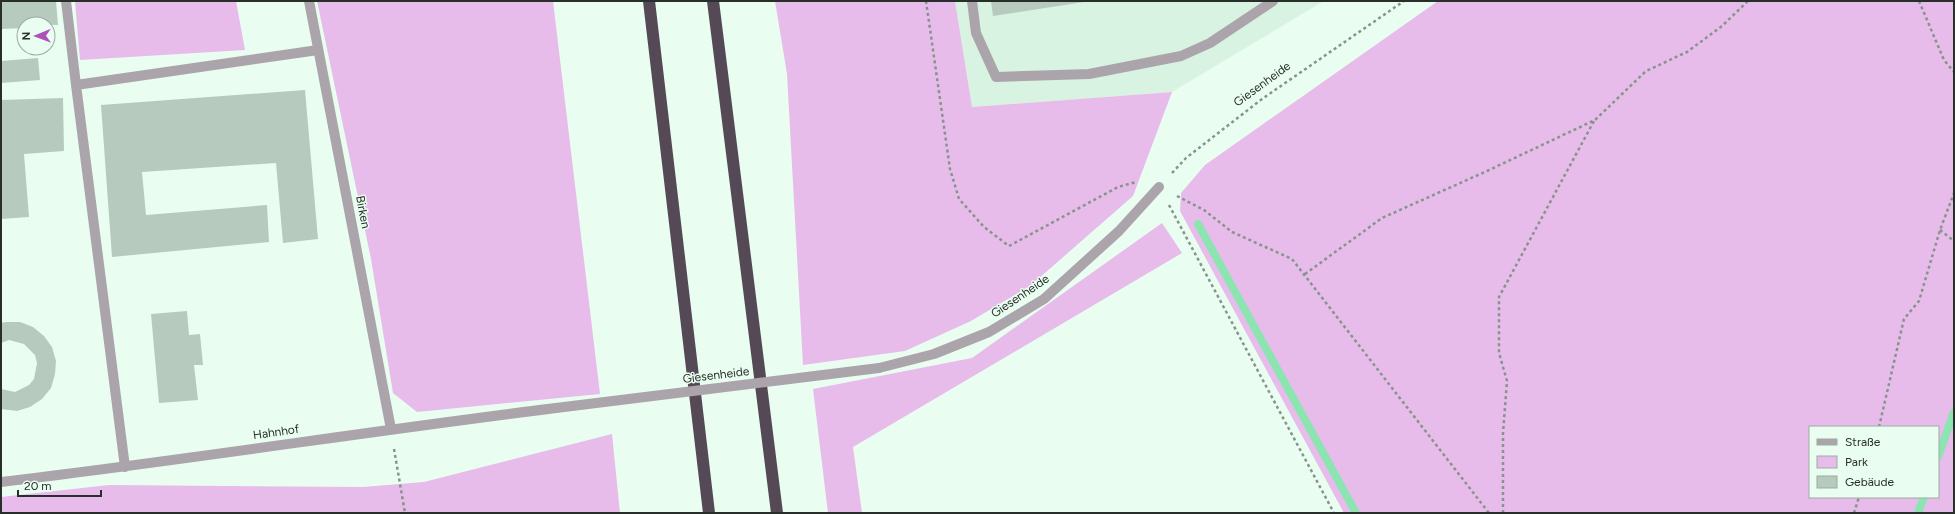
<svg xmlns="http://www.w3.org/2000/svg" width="1955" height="514" viewBox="0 0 1955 514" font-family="Figtree,sans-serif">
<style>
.built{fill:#d9f3e2}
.green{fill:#e7bcea;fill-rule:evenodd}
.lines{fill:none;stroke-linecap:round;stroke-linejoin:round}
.stream{stroke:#8ce4b1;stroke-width:8}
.building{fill:#b7cabe}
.path{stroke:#87948c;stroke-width:2.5;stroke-dasharray:3 3;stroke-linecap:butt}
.lane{stroke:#aba5ab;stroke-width:10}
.street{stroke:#aba5ab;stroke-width:10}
.highway{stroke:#554956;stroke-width:12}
.street-bridge{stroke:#aba5ab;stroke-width:10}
.labels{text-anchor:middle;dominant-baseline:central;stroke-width:3;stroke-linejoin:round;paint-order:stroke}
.street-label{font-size:12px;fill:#282f2a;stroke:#eafdf1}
</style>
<rect width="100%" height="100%" fill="#eafdf1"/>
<path class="built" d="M955,1H1324L1172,92L972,107Z"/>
<path class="green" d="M75,1H236L245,50L80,60Z
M317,1H553L600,394L417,412L393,393L371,259Z
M775,1H955L972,107L1172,92L1133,196L1030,286L971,321L905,351L803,365L787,74Z
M1438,1H1954V513H1344L1180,211L1181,193L1205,165ZM1810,427H1938V497H1810Z
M1162,223L1182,253L853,447L862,513H828L813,389L972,358Z
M612,434L620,513H1V497L109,485L363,487L424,482Z"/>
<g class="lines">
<path class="stream" d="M1198,224L1356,513
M1938,457L1954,412
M1918,513L1924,497"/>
</g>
<path class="building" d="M1,1H56L58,25L24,24V28L1,29Z
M991,1H1084V2L993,16Z
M38,58L40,80L1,83V61Z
M305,90L318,239L283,243L276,163L142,172L146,215L267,205L269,242L112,257L101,105Z
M63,98L64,151L24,154L29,217L1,219V100Z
M187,311L189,335L200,334L203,365H194L198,400L159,403L151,314Z
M6,322H20L33,327L44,336L52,347L56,361L55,374L51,388L42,399L30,407L17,411L1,409V389L15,392L29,385L34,379L37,363L35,355L24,344L9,340L1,343V323Z"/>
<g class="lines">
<path class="path" d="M926,1L950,169L959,199L984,227L1009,246L1118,187L1136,182
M1919,1L1944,60L1954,72
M1172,173L1186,158L1262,99L1404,1
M1177,196L1204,210L1232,232L1292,259L1489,513
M1169,205L1334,513
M1940,230L1954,241
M1305,274L1382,218L1487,171L1595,120L1646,71L1687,52L1722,26L1748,1
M1879,427L1904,319L1919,301L1940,230L1954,193
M394,449L405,513
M1503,513V433L1507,381L1499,353V297L1594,121
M1854,513L1859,497"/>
<path class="lane" d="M66,1L76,85
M972,1L976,33L996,77L1089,74L1181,56L1210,43L1273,1
M125,467L76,85L318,50"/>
<path class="street" d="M309,1L391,429
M879,368L934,354L989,332L1044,299L1119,231L1159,187
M1,482C186,460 370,431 556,408"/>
<path class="highway" d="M649,1L709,513
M713,1L777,513"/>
<path class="street-bridge" d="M556,408L879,368"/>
</g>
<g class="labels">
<g class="street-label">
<text transform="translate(1262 84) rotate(-36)">Giesenheide</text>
<text transform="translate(363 212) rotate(79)">Birken</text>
<text transform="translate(1020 296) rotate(-34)">Giesenheide</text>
<text transform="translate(716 375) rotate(-7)">Giesenheide</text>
<text transform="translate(276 432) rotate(-8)">Hahnhof</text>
</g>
</g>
<rect width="1955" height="514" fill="none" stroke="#282f2a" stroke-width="4"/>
<rect x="1809" y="426" width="130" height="72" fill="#eafdf1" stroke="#9caba1"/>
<rect x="1817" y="439" width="20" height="6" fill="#aba5ab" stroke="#9caba1"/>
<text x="1845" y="446" font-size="12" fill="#282f2a">Straße</text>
<rect x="1817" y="456" width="20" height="12" fill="#e7bcea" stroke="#9caba1"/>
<text x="1845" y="466" font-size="12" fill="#282f2a">Park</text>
<rect x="1817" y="476" width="20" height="12" fill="#b7cabe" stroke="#9caba1"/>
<text x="1845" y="486" font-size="12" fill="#282f2a">Gebäude</text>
<g transform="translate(36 36) rotate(269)"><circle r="19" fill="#eafdf1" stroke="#9caba1"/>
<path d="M0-3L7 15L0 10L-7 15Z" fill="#b051ba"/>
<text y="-6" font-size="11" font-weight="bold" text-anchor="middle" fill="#282f2a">N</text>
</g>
<path d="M18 490v6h83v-6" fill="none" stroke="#282f2a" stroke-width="2"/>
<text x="24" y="490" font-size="12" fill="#282f2a" stroke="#eafdf1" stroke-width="3" paint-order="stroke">20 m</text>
</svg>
